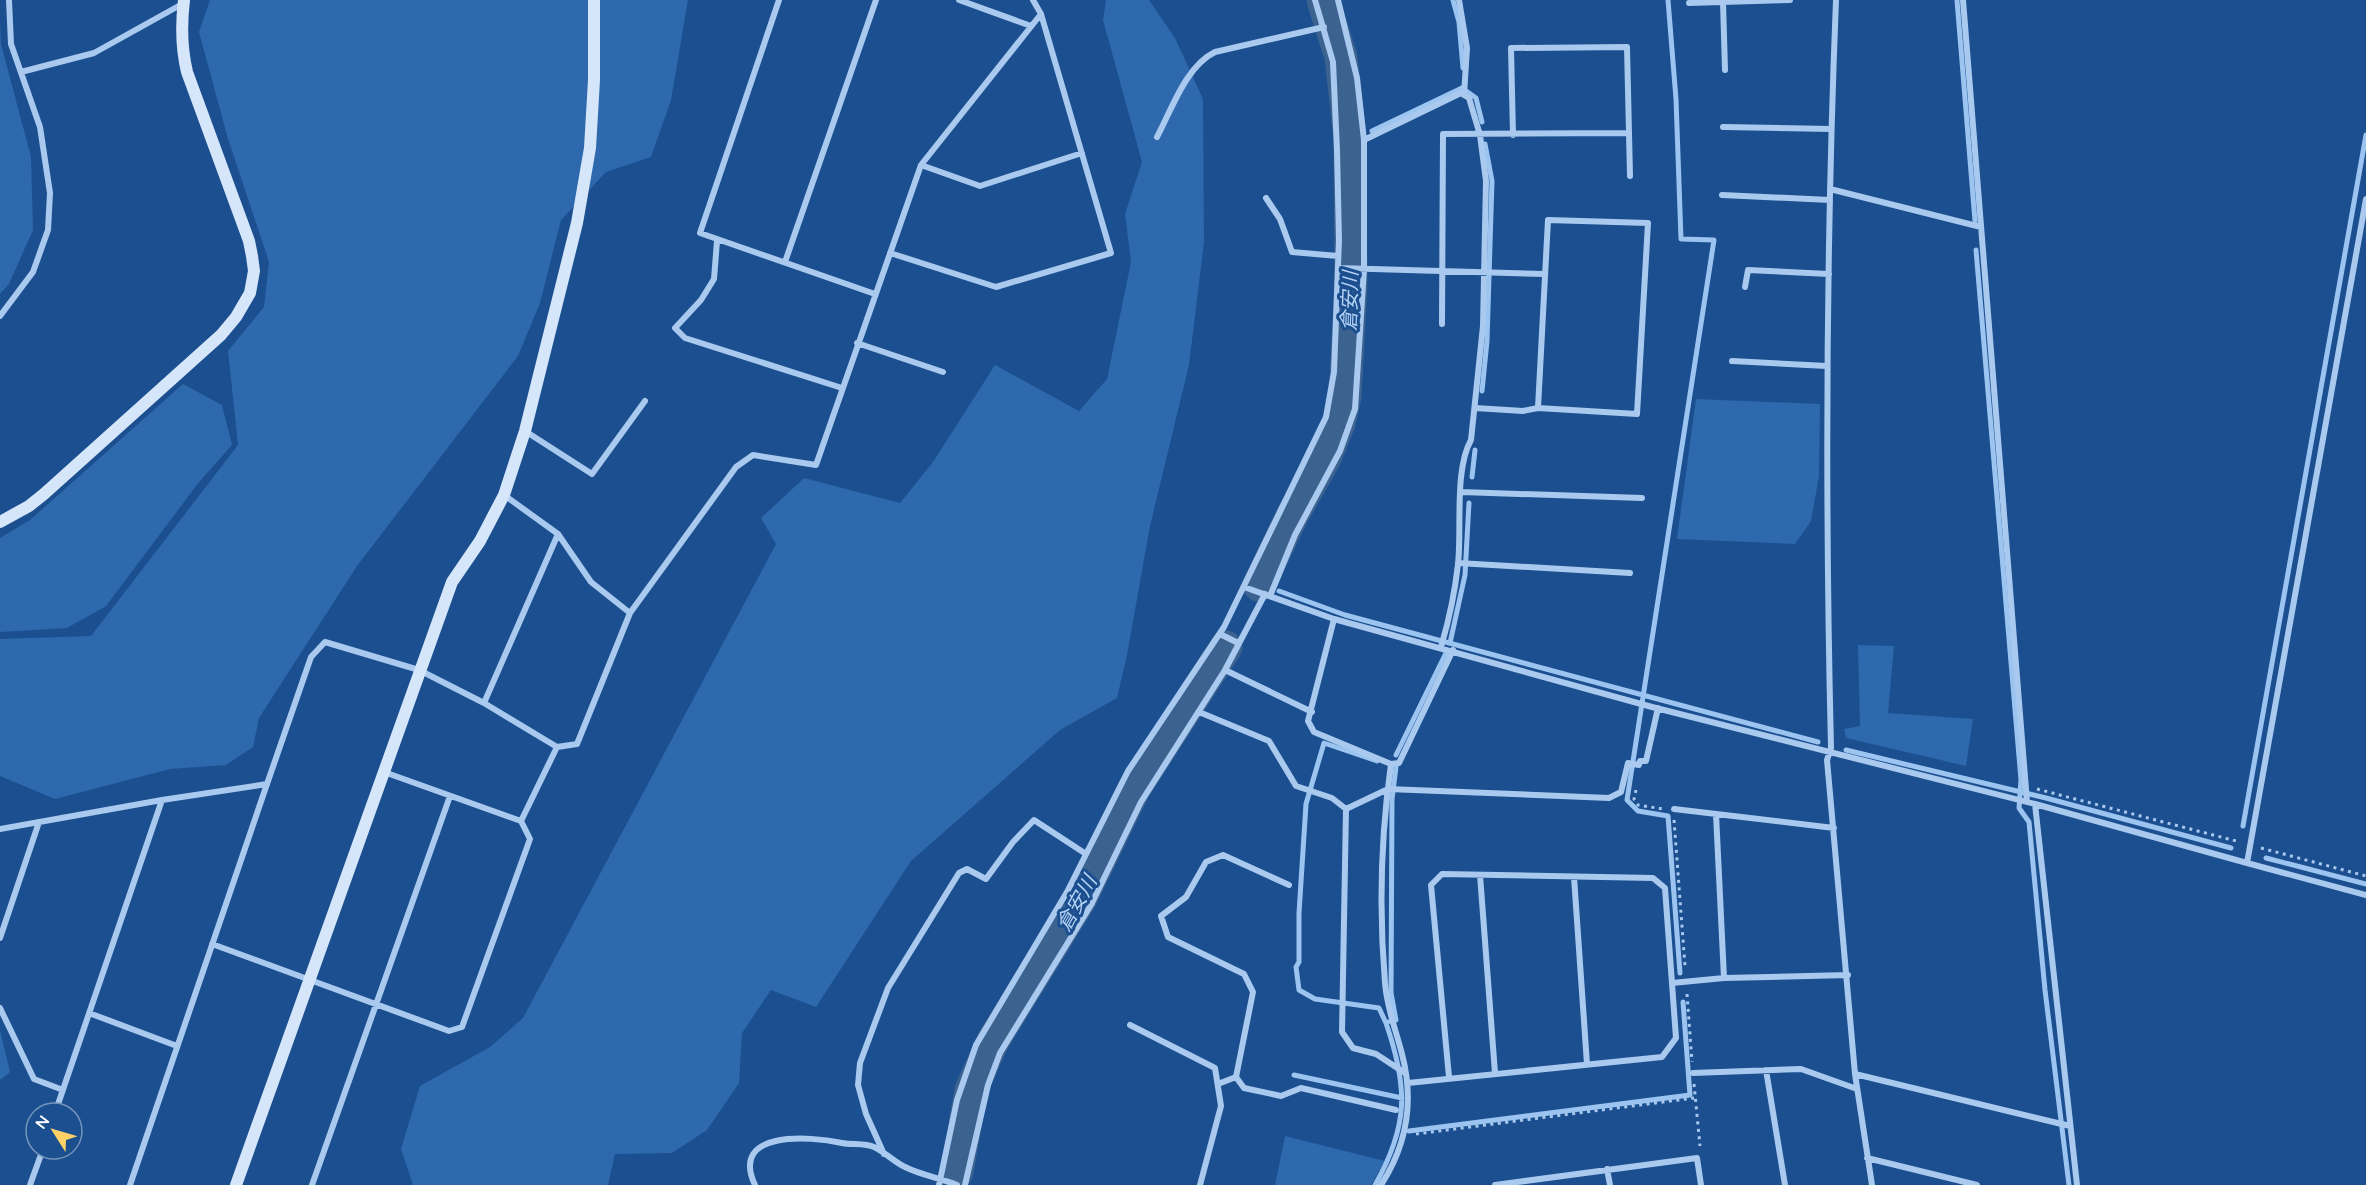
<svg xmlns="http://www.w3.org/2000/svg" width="2366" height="1185" viewBox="0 0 2366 1185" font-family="Quicksand,'Noto Sans JP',sans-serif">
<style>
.green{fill:#2e69ad}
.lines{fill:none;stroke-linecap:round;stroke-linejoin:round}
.stream{stroke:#9cc4f0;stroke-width:5}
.river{stroke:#3c6290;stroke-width:33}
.path{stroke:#a9c9ee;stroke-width:3;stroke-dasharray:3 4.5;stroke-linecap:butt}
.street{stroke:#a9c9ee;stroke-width:6}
.secondary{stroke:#d6e6fa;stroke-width:12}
.labels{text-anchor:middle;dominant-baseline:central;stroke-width:6;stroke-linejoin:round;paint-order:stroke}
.water-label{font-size:20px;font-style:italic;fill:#b5d3f5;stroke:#1b4f8f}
</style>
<rect width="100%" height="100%" fill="#1b4f8f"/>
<path class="green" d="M210,0H688L671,100L651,157L606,172L561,220L540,303L518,356L357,566L259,718L253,747L226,765L170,769L55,799L0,776V639L91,636L238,445L228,351L264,307L269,262L228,139L199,32Z
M1106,0H1149L1175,38L1203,99L1204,242L1189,365L1150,526L1127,655L1117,698L1060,730L911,861L816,1007L771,990L742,1033L739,1083L707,1130L672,1153L615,1154L608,1185H413L401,1149L420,1086L490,1047L523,1018L776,544L761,518L804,478L900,503L933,462L995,365L1079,411L1107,379L1131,262L1125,214L1142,162L1103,20Z
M0,21L1,44L31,157L33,230L9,284L0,294Z
M183,384L222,405L232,445L199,482L106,606L67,628L0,632V538L30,520Z
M1696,399L1820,404L1819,476L1811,521L1795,544L1677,539Z
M1858,645L1894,646L1888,713L1973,719L1966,766L1846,738L1844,729L1860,726Z
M0,1030L10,1072L0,1080Z
M1285,1136L1385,1161L1371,1185H1275Z"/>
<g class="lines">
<path class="stream" d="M1453,0L1459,22L1463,68
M1668,0L1676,99L1681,239L1714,240L1627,800L1638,811L1668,816L1680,973
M1957,0L1975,221
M1462,88L1476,98L1482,122
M1372,131L1462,88
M1350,139L1357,136
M1976,250L2021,780L2019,808L2029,822L2045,990L2069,1185
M1482,391L1487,341L1492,181L1485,144
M1472,477L1475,450
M1261,583L1267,585
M1279,591L1345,615L1818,742
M1450,643L1465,575L1469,503
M1846,750L2046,798L2231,848
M1396,755L1446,653
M1377,761L1324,743L1306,804L1299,913V962L1296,967L1299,990L1315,999L1379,1008L1386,1023
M1396,767L1392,799L1391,993L1396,1020
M2243,826L2366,135
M2266,858L2366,884
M1294,1075L1402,1098
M1409,1131L1690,1095L1683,1002
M1375,1185C1409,1125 1408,1087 1386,1023L1388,1022"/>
<path class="river" d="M1259,585L1292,516L1325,458L1339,423L1345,397L1351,284L1350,139L1341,57L1323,0
M957,1172L971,1090L993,1041L1081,898L1134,789L1226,647"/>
<path class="path" d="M2037,789L2240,842
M1636,790L1634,799L1638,805L1663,809
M1674,820L1685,966
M2261,848L2366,876
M1687,994L1692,1062
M1694,1084L1700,1146
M1416,1134L1694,1098"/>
<path class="street" d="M779,0L700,233L875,294
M959,0L1031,26
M1459,0L1467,48L1464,95
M1836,0C1826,249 1825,499 1831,748L1827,760L1855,1074L1872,1185
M1963,0L2027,802
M1723,2L1725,70
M1689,3L1790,0
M21,72L94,53L184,3
M1723,127L1831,129
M1513,135L1511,48L1627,47L1630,176
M1157,137C1172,109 1186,66 1215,52L1324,27
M1364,140L1461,93L1464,95
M921,165L980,186L1082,153
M1830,189L1981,227
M1722,195L1830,200
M1266,198L1280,219L1292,252L1338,256
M2366,199L2247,863L2366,895
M717,241L714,279L701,300L675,328L685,338L842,388
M890,253L996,287L1111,253L1041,14L1033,0
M785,262L876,0
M1338,268L1544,274
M1745,287L1748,270L1829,274
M0,316L33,272L48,230L50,193L40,127L11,44L9,0
M1442,324L1443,134L1629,133
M857,343L943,372
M1732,361L1827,366
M1475,408L1523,411L1538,408L1637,414L1648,223L1548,220L1538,408
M525,431L592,474L645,401
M1461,492L1642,498
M504,495L558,534L591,582L630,613
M1458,563L1630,573
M1244,587L1334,619L1652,707L2035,804L2247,863
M1270,596L1295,535L1340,451L1355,409L1364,269V140L1357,78L1338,0
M1334,619L1308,721L1314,732L1391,764
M1220,634L1238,643
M1441,647C1449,620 1455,592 1458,564C1462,529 1454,470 1471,440L1483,326L1486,181L1480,135L1469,98L1464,95
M1225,670L1312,712
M484,703L558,534
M1199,712L1269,741L1296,786L1332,798L1346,809
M384,772L521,821
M2035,804L2077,1185
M1674,809L1834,828
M1716,814L1724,978
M0,829L162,800
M1480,875L1495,1073
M1574,877L1587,1064
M0,938L39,822
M212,944L449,1031L462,1027L530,839L521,821L557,747
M1672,983L1724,978L1848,975
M0,1008L34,1079L63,1090
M89,1013L177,1046
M1130,1025L1215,1068L1221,1106L1200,1185
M1766,1070L1785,1185
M1405,1073L1376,1054L1353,1048L1342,1032L1346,809L1388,789L1609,798L1621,792L1628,763L1639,765L1640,761H1646L1658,708
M1693,1073L1801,1069L1857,1089
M1855,1074L2070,1126
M1236,1077L1253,992L1244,974L1168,937L1161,916L1186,897L1206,862L1223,855L1289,885
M1408,1083L1662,1057L1676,1038L1665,888L1653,878L1442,874L1431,885L1449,1077
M1218,1084L1236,1077L1244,1088L1281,1096L1301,1088L1396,1110
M55,1113L162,800L267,784L311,657L325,642L419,670L484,703L557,747L577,744L630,613L736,467L753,455L816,465L921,165L1041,14
M884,1154L866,1114L858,1085L860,1063L888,988L959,873L967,869L986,879L1013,842L1034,820L1086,854
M1867,1158L1977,1185
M1607,1169L1610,1185
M30,1185L43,1149
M130,1185L267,784
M312,1185L450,796
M755,1185C729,1130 810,1136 842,1143C852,1145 865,1143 874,1147C885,1152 894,1162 905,1167C921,1175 940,1178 957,1185
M939,1185L957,1100L976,1045L1067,892L1128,771L1224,627L1326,417L1334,372L1339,240L1337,150L1333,62L1315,0
M965,1185L988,1085L1000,1053L1091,905L1141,802L1225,670L1265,594
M1381,1185C1407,1145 1414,1100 1402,1054C1396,1030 1387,1009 1385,983C1379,912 1381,835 1391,764L1399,763L1453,650
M1495,1185L1697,1158L1701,1185"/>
<path class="secondary" d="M0,522L29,506L44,494L221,335L236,317L250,293L254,271L252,256L249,241L187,72C181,47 181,25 184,0
M236,1185L452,582L480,541L504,495L525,431L577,223L590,148L594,80V0"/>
</g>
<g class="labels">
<g class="water-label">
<text transform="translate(1349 301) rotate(-88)">倉安川</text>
<text transform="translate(1076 903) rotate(-61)">倉安川</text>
</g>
</g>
<g transform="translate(54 1131) rotate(307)"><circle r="28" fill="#1b4f8f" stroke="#7695bc" stroke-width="1.5"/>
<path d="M0-4.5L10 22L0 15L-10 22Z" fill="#ffd166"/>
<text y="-9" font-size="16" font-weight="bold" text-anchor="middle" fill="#ffffff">N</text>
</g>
</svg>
